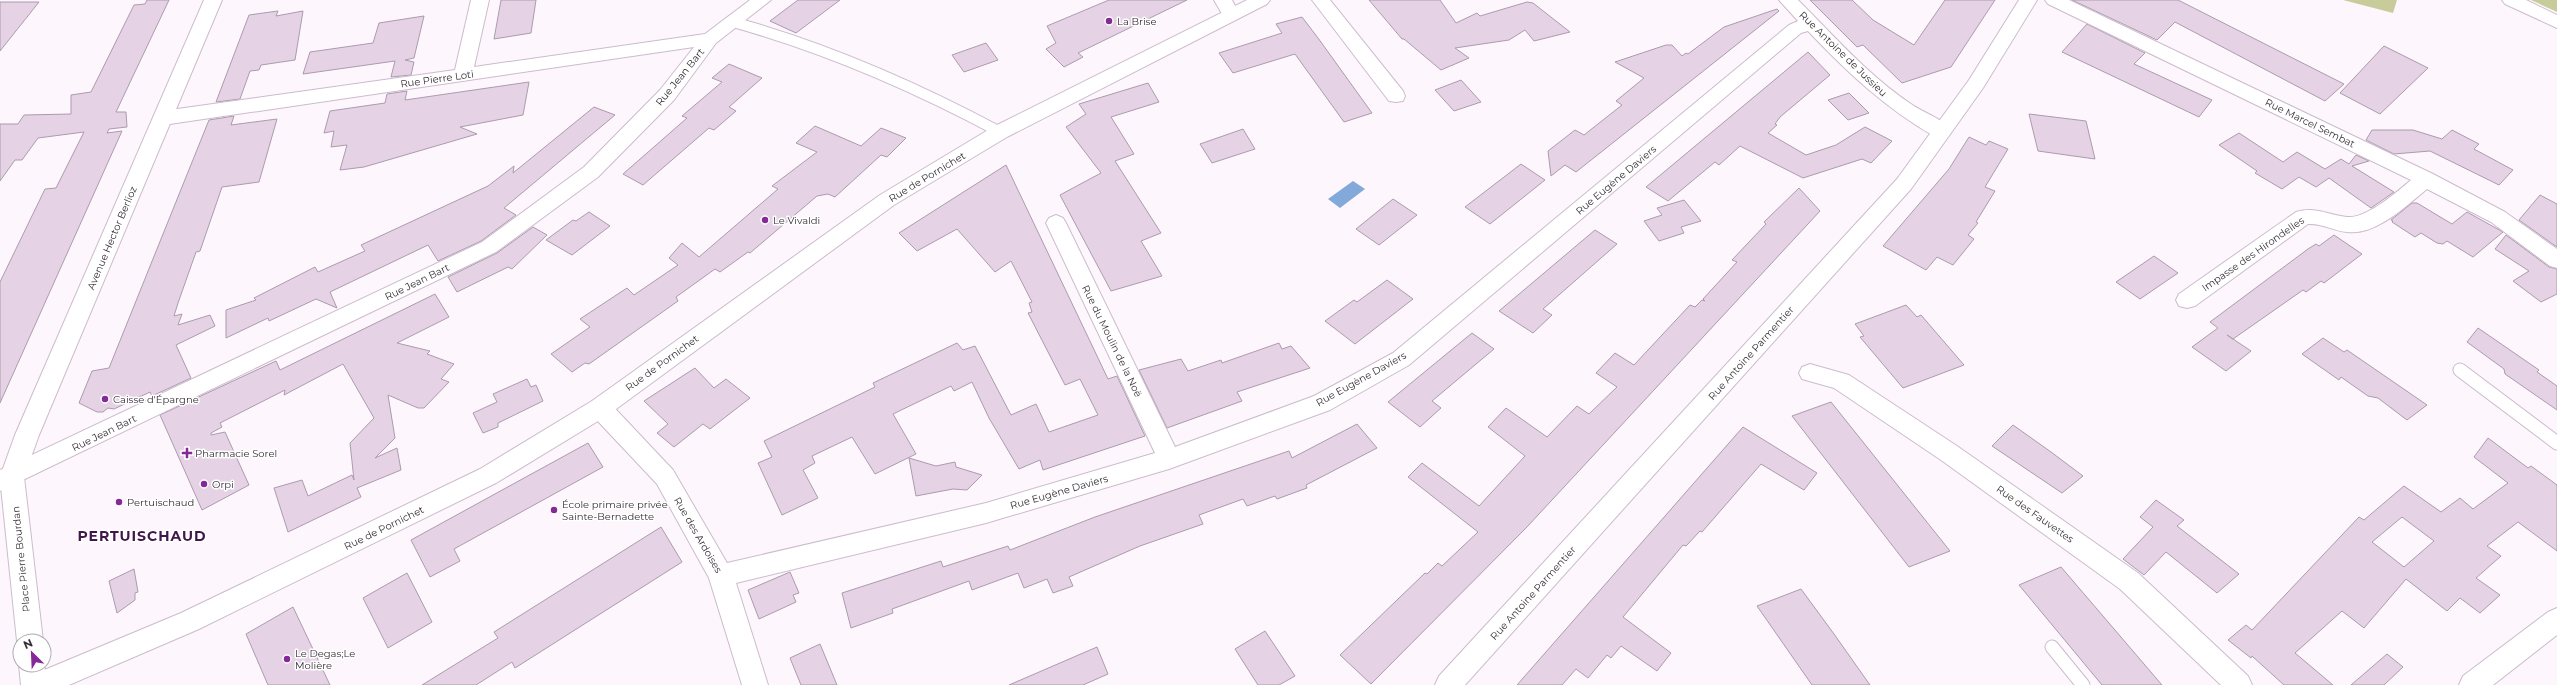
<svg xmlns="http://www.w3.org/2000/svg" width="2557" height="685" viewBox="0 0 2557 685" font-family="Montserrat,sans-serif">
<style>
.green{fill:#c8cc9a}
.water{fill:#83a8da}
.building{fill:#e5d3e5;stroke:#ac9bac;fill-rule:evenodd}
.lines{fill:none;stroke-linecap:round;stroke-linejoin:round}
.service-far1-casing{stroke:#ccbbcd;stroke-width:12}
.service-casing{stroke:#ccbbcd;stroke-width:15}
.minor-casing{stroke:#ccbbcd;stroke-width:2}
.tertiary-casing{stroke:#ccbbcd;stroke-width:2}
.secondary-casing{stroke:#ccbbcd;stroke-width:2}
.service-far1{stroke:#fff;stroke-width:10}
.service{stroke:#fff;stroke-width:13}
.minor{fill:#fff;fill-rule:evenodd}
.tertiary{fill:#fff;fill-rule:evenodd}
.secondary{fill:#fff;fill-rule:evenodd}
.poi-dot{fill:#842a97;stroke:#fff;stroke-width:1.5}
.labels{text-anchor:middle;dominant-baseline:central;stroke-width:3;stroke-linejoin:round;paint-order:stroke}
.poi-label{font-size:10px;fill:#352e35;stroke:#fff;text-anchor:start}
.street-label{font-size:10px;fill:#352e35;stroke:#fff}
.district-label{font-size:14px;font-weight:bold;letter-spacing:1px;fill:#41164a;stroke:#fff}
</style>
<rect width="100%" height="100%" fill="#fdf6fd"/>
<path class="green" d="M2343,0H2397L2393,13Z
M2531,0H2557V12Z"/>
<path class="water" d="M1353,181L1365,189L1340,208L1328,199Z"/>
<path class="building" d="M147,0H169L116,112H126L127,127L109,129L107,133L122,131L0,403V282L45,189L56,188L84,132L38,138L22,160H15L0,181V124H18L24,115L71,114V95L91,92L134,5L145,4Z
M501,0H536L531,33L494,39Z
M798,0H840L796,33L770,21Z
M1109,0H1187L1078,53L1083,57L1064,67L1046,49L1056,43L1047,26Z
M1369,0H1440L1456,23L1477,13L1480,16L1527,2L1533,3L1570,32L1534,41L1525,30L1509,40L1455,48L1469,58L1441,70L1404,39H1402Z
M1810,0H1852L1873,20L1914,45L1945,0H1995L1951,67L1902,83L1863,45L1857,47Z
M2072,0H2178L2344,84L2325,101L2175,22L2157,40Z
M0,2H39L0,51Z
M1777,9L1779,11L1576,172L1565,165L1551,176L1548,151L1575,130L1584,135L1622,105L1616,101L1644,78L1615,62L1666,45H1672L1682,56L1686,53L1688,54L1724,27Z
M278,11L276,16L303,11L295,60L261,65L259,70L250,71L240,99L216,102L249,15Z
M424,16L414,58L405,60L414,62L411,75L391,77L395,61L303,74L310,52L373,43L379,23Z
M1302,17L1318,38L1372,113L1344,122L1295,54L1233,73L1219,53L1282,33L1276,24Z
M2087,24L2145,53L2134,64L2212,100L2199,117L2062,52Z
M986,43L998,60L964,72L952,55Z
M2384,46L2428,68L2380,114L2340,93Z
M1808,52L1830,75L1780,117L1775,124L1777,125L1768,133L1806,155L1836,145L1865,127L1892,141L1871,163L1862,159L1803,178L1740,146L1719,165L1715,162L1668,201L1646,187Z
M729,64L762,78L729,107L736,111L714,130L709,128L643,185L623,174L687,118L682,116L722,82L712,78Z
M1461,80L1481,102L1454,111L1435,90Z
M529,82L523,115L460,127L477,134L364,167L340,170L347,145L331,147L334,131L324,133L330,111L385,103L387,94L407,91L405,100Z
M1148,83L1159,102L1111,117L1134,154L1115,161L1161,233L1141,241L1162,276L1111,291L1060,195L1101,173L1066,127L1086,114L1079,104Z
M1849,93L1869,113L1848,120L1828,100Z
M594,107L615,115L504,208L516,215L481,241L438,261L428,245L330,292L337,308L316,299L269,321L268,318L226,338V310L256,300L254,298L315,267L318,272L365,251L361,245L488,186L514,166L513,173Z
M2029,114L2086,121L2095,159L2038,151Z
M234,116L231,125L277,119L259,182L222,187L200,251L196,252L178,303L174,316L182,314L178,325L210,315L215,326L176,345L191,378L152,396L150,392L114,409L108,408L103,412H97L79,403L92,371L109,368L209,120Z
M815,126L861,146L881,128L906,138L887,157L881,155L835,197L828,194L817,196L750,253L748,252L720,272L715,269L676,297L678,301L589,364L585,363L572,372L551,354L590,327L580,319L627,288L634,295L678,265L669,258L682,243L699,257L778,189L772,186L817,152L796,143Z
M1243,129L1255,149L1212,163L1200,144Z
M2372,130H2413L2442,139L2452,130L2479,144L2474,149L2513,170L2499,185L2430,151L2394,154L2366,140Z
M2239,133L2283,162L2297,152L2325,169L2341,159L2349,164L2356,155L2369,161L2352,166L2394,192L2371,208L2329,178L2316,187L2299,177L2282,189L2255,173L2257,171L2219,145Z
M1969,137L1986,145L1989,141L2008,149L1985,187L1995,191L1976,222L1978,223L1968,235L1974,239L1953,265L1937,257L1926,270L1883,246L1949,169Z
M1521,164L1545,180L1490,224L1465,207Z
M1006,165L1108,379L1117,376L1145,436L1043,470L1040,460L1019,469L989,418L972,382L954,391L951,386L893,414L916,454L875,474L852,437L812,456L815,463L803,470L818,498L782,515L758,463L772,457L764,441L875,387L873,383L957,343L963,350L975,346L1011,415L1036,404L1049,432L1098,415L1080,379L1065,385L1028,313L1032,312L1029,303L1032,302L1011,261L995,272L957,229L917,251L899,233Z
M1799,188L1820,211L1526,528L1371,684L1340,655L1425,573L1427,574L1438,563L1442,566L1478,532L1408,477L1422,463L1479,506L1525,456L1488,427L1506,408L1547,437L1577,406L1589,414L1617,387L1596,373L1615,353L1634,365L1690,305L1695,307L1702,300L1705,301L1703,299L1737,262L1732,260L1766,224L1764,222Z
M2540,195L2557,204V247L2519,220Z
M1393,199L1417,215L1379,245L1356,229Z
M1684,200L1701,221L1681,227L1684,233L1659,241L1644,221L1662,215L1657,208Z
M2412,203H2417L2452,224L2467,212L2503,232L2473,257L2447,241L2443,244L2437,243L2421,233L2415,237L2392,222L2393,221L2391,220Z
M589,212L610,226L572,255L546,240L573,220L576,221Z
M533,227L547,235L512,269L508,267L457,292L448,277L497,253Z
M1595,230L1617,244L1543,309L1552,315L1533,333L1499,311Z
M2334,235L2362,254L2324,283L2321,281L2306,292L2303,290L2233,339L2227,335L2251,351L2226,371L2192,347L2218,328L2210,322L2308,249L2316,244L2319,246Z
M2506,235L2549,267L2557,269V294L2541,302L2513,281L2529,271L2495,249Z
M2154,256L2178,273L2140,299L2116,282Z
M1387,280L1413,299L1355,344L1325,321L1354,300L1357,302Z
M435,294L449,317L397,343L430,351L427,354L454,364L441,379L449,382L424,408H418L388,395L395,438L375,458L397,448L401,470L357,488L361,497L288,532L274,488L302,480L308,496L352,475L354,480L350,443L374,418L343,364L284,395L285,390L220,423L222,427L211,433V435L225,432L249,485L202,510L160,415L276,361L280,370Z
M1906,305L1917,317L1921,315L1964,365L1903,388L1860,337L1864,336L1855,324Z
M2478,328L2539,370L2537,372L2557,386V410L2505,374L2504,369L2467,342Z
M1472,333L1494,349L1432,401L1441,408L1420,427L1388,402Z
M2323,338L2344,352L2347,350L2427,405L2407,420L2378,398L2368,396L2341,377L2339,380L2302,354Z
M1279,343L1282,349L1291,346L1310,368L1237,392L1242,401L1167,428L1139,370L1181,359L1188,371L1221,360L1222,363Z
M695,368L714,388L726,379L750,398L710,429L703,424L674,447L657,433L668,424L644,401Z
M527,379L531,387L536,385L543,401L498,423V427L483,433L473,413L497,402L493,394Z
M1831,402L1859,437L1950,551L1909,567L1792,416Z
M1357,424L1377,448L1306,485L1307,488L1277,499L1275,496L1247,506L1243,499L1199,515L1203,524L1140,546L1069,577L1073,586L1053,593L1047,579L1024,588L1018,573L972,590L969,581L892,609L893,613L851,628L842,593L941,561L943,567L1008,546L1010,550L1095,517L1289,451L1292,458Z
M2013,425L2051,452L2083,476L2062,493L1992,446Z
M1743,427L1817,473L1804,490L1761,464L1702,532L1700,531L1686,546L1683,545L1623,617L1671,653L1657,671L1621,646L1611,658L1607,655L1588,678L1576,669L1562,685H1517Z
M2488,438L2528,468L2531,466L2557,485V551L2518,522L2487,546L2501,556L2476,578L2500,595L2480,613L2460,598L2447,611L2406,579L2364,628L2342,611L2295,653L2333,685H2284L2252,656L2251,658L2228,640L2246,625L2252,630L2359,517L2364,520L2404,486L2441,512L2460,498L2473,509L2508,483L2474,457ZM2402,517L2434,541L2404,567L2372,542Z
M588,443L603,467L454,549L460,561L430,577L411,540Z
M909,458L936,466L955,462L956,467L982,475L967,490L953,489L916,496Z
M2156,500L2184,520L2177,526L2239,574L2217,593L2166,552L2144,575L2123,559L2153,527L2140,517Z
M661,527L682,562L515,668L512,662L476,685H422L498,638L494,632Z
M2061,567L2162,685H2102L2019,585Z
M134,569L138,592L135,593V600L117,613L109,581Z
M790,572L799,593L793,595L796,602L759,619L748,590Z
M407,573L432,622L388,648L363,598Z
M1801,589L1834,634L1870,685H1812L1757,606Z
M293,607L330,685H268L246,634Z
M1265,631L1295,676L1279,685H1258L1235,649Z
M820,644L837,685H801L790,658Z
M1097,647L1108,674L1083,685H1009Z
M2387,654L2403,667L2384,685H2351Z"/>
<g class="lines">
<defs>
<path id="service-far1" d="M733,22C827,48 914,86 1000,132"/>
<path id="service" d="M2460,370L2557,443
M2052,647L2083,685"/>
<path id="minor" d="M471,0H489L474,67L705,34L750,0H771L716,43L674,100L598,177L496,252L0,491V470L482,242L584,167L660,90L694,47L163,125L156,123L153,118L156,113L163,111L455,70Z
M1214,0H1232L1240,15L1237,19H1225Z
M1312,0H1330L1403,91L1405,96L1403,101L1396,102L1389,101Z
M1779,0H1798C1834,36 1868,75 1911,104C1922,112 1944,119 1951,131L1948,136L1941,138L1934,136C1885,108 1846,71 1808,31L1801,33L1409,365L1330,410L1169,469L986,523L736,583L768,685H742L709,578L657,484L592,415L589,408L592,401L600,399L608,401L673,470L727,563L986,503L1155,453L1046,223L1049,218L1056,215L1063,218L1066,223L1175,447L1314,396L1393,353L1789,25L1798,21Z
M2045,0H2069L2433,174L2505,212L2557,249V268L2550,266L2491,222L2427,189C2407,205 2376,236 2347,232C2334,231 2322,223 2308,224L2195,306L2187,308L2179,306L2176,300L2179,294L2296,212C2316,206 2328,215 2347,217C2366,219 2397,192 2411,180L2048,4Z
M1810,364L1849,375L1957,446L2138,573L2248,676L2252,685H2221L2120,589L1941,460L1834,388L1802,379L1799,373L1802,367Z
M2557,608V635L2493,685H2459L2463,676L2548,612Z"/>
<path id="tertiary" d="M204,0H222L39,435L24,477L43,641H20V647L17,641L0,477L15,435Z
M2502,0H2526L2557,15V28L2505,4Z
M20,663V665H44V663L47,685H21L19,665Z"/>
<path id="secondary" d="M1247,0H1270L1267,4L1007,137L894,205L608,415L496,483L199,629L69,685H26L30,676L181,613L480,469L592,401L880,195L993,127Z
M2019,0H2037L1983,88L1911,189L1465,685H1435L1439,676L1897,179L1969,80Z"/>
</defs>
<use href="#service-far1" class="service-far1-casing"/>
<use href="#service" class="service-casing"/>
<use href="#minor" class="minor-casing"/>
<use href="#tertiary" class="tertiary-casing"/>
<use href="#secondary" class="secondary-casing"/>
<use href="#service-far1" class="service-far1"/>
<use href="#service" class="service"/>
<use href="#minor" class="minor"/>
<use href="#tertiary" class="tertiary"/>
<use href="#secondary" class="secondary"/>
</g>
<g class="poi-dot">
<circle cx="1109" cy="21" r="4"/>
<circle cx="765" cy="220" r="4"/>
<circle cx="105" cy="399" r="4"/>
<path d="M185 447h4v4h4v4h-4v4h-4v-4h-4v-4h4z"/>
<circle cx="204" cy="484" r="4"/>
<circle cx="119" cy="502" r="4"/>
<circle cx="554" cy="510" r="4"/>
<circle cx="287" cy="659" r="4"/>
</g>
<g class="labels">
<g class="poi-label">
<text x="1117" y="21">La Brise</text>
<text x="773" y="220">Le Vivaldi</text>
<text x="113" y="399">Caisse d'Épargne</text>
<text x="195" y="453">Pharmacie Sorel</text>
<text x="212" y="484">Orpi</text>
<text x="127" y="502">Pertuischaud</text>
<text x="562" y="504">École primaire privée<tspan x="562" dy="12">Sainte-Bernadette</tspan></text>
<text x="295" y="653">Le Degas;Le<tspan x="295" dy="12">Molière</tspan></text>
</g>
<g class="street-label">
<text transform="translate(1843 54) rotate(44)">Rue Antoine de Jussieu</text>
<text transform="translate(680 77) rotate(-51)">Rue Jean Bart</text>
<text transform="translate(437 79) rotate(-8)">Rue Pierre Loti</text>
<text transform="translate(2310 123) rotate(26)">Rue Marcel Sembat</text>
<text transform="translate(927 177) rotate(-31)">Rue de Pornichet</text>
<text transform="translate(1616 180) rotate(-40)">Rue Eugène Daviers</text>
<text transform="translate(112 238) rotate(-67)">Avenue Hector Berlioz</text>
<text transform="translate(2253 254) rotate(-35)">Impasse des Hirondelles</text>
<text transform="translate(417 282) rotate(-26)">Rue Jean Bart</text>
<text transform="translate(1112 341) rotate(64)">Rue du Moulin de la Noë</text>
<text transform="translate(1751 353) rotate(-48)">Rue Antoine Parmentier</text>
<text transform="translate(662 363) rotate(-36)">Rue de Pornichet</text>
<text transform="translate(1361 379) rotate(-29)">Rue Eugène Daviers</text>
<text transform="translate(104 433) rotate(-26)">Rue Jean Bart</text>
<text transform="translate(1059 492) rotate(-16)">Rue Eugène Daviers</text>
<text transform="translate(2035 514) rotate(35)">Rue des Fauvettes</text>
<text transform="translate(384 528) rotate(-26)">Rue de Pornichet</text>
<text transform="translate(698 535) rotate(60)">Rue des Ardoises</text>
<text transform="translate(21 559) rotate(-96)">Place Pierre Bourdan</text>
<text transform="translate(1533 593) rotate(-48)">Rue Antoine Parmentier</text>
</g>
<g class="district-label">
<text x="142" y="536">PERTUISCHAUD</text>
</g>
</g>
<g transform="translate(32 653) rotate(336)"><circle r="19" fill="#ffffff" stroke="#aeabae"/>
<path d="M0-3L7 15L0 10L-7 15Z" fill="#842a97"/>
<text y="-6" font-size="11" font-weight="bold" text-anchor="middle" fill="#352e35">N</text>
</g>
</svg>
